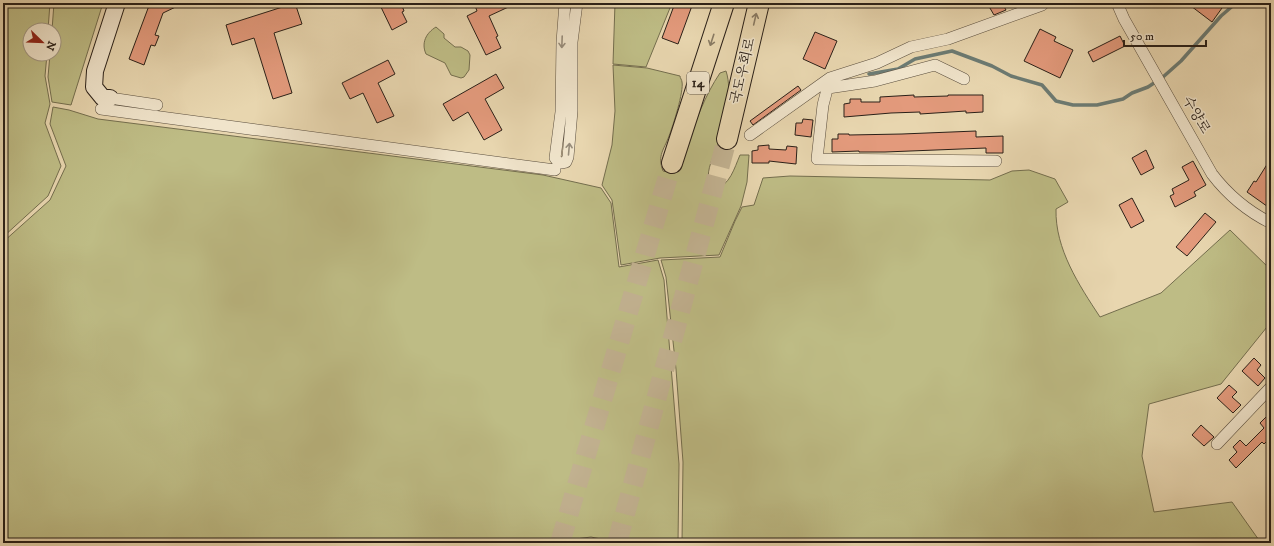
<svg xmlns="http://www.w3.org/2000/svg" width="1274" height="546" viewBox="0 0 1274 546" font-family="'IM FELL DW Pica','Noto Serif KR',serif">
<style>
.green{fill:#bebc85;stroke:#746e4e}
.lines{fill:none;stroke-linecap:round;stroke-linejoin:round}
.stream{stroke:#6c7b73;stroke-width:3.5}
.building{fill:#e39a7c;stroke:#2a2018}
.highway-tunnel{stroke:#c2b291;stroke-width:20;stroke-dasharray:20 10;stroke-linecap:butt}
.street-casing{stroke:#5a4e3e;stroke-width:12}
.secondary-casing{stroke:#2a2018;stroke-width:18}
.highway-casing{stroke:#2a2018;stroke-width:22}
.street{stroke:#f0e4cb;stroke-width:11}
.secondary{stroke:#f0e4cb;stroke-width:16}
.highway{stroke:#e8d6af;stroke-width:20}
.oneway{stroke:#897b64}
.oneway2{stroke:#978c7a}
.labels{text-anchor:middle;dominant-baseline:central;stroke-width:3;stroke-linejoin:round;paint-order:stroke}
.shield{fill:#f0e4cb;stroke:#655b4e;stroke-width:1}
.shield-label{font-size:13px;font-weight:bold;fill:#2a2018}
.street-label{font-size:14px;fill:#2a2018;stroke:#f0e4cb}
</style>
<rect width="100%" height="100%" fill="#e8d6af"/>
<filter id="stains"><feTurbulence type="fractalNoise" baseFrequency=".005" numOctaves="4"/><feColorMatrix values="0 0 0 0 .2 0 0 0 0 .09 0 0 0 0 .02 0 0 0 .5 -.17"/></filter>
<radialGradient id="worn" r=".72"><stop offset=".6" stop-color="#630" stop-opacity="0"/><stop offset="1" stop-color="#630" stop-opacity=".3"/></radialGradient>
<path class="green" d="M3,3H50L48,30H30V54H47L45,76L50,104L45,123L61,166L48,196L3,237Z
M54,3H103L71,105L52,102L48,77L50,54H54V30H52Z
M615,3H672L646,67L613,64Z
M436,27L444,34V38L455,47H461L468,51L470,55L469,70L464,77L461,78L451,75L445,63L426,54C421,43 426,33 436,27Z
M613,65L647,68L680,76C680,78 682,80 682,82C684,91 673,126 669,136C664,150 657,155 663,171L672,173C680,165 681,155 686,146C696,121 705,95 720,73L726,71C733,92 725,124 718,145C714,156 706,169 709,181C710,184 713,186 715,189C730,185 734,169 740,155H749L747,182L741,206L719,255L660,258L621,265L612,200L602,185L612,145L615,111Z
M53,107L69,110L98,119L543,175L601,188L611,203L619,267L658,260L664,280L679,464L678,543H620L591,537L545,543H3V242L50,200L66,166L50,124Z
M1029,170L1055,179L1068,202L1056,209C1055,249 1079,285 1100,317L1161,293L1230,230L1271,270V322L1221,384L1149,404L1142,456L1154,512L1232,502L1261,543H682L683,462L676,369L666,277L661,260L720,257L735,221L742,207L754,205L763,178L790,176L990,180L1012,171Z"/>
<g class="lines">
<path class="stream" d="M869,74L898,69L915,59L952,51L992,66L1011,76L1042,85L1056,101L1073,105H1097L1123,99L1132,93L1148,87L1163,77L1181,61L1221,16L1236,3"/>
</g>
<path class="building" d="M150,3H184L163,13L155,35L159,36L155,46L151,45L144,65L129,59Z
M295,3L302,24L274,33L292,93L273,99L254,38L232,45L226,25Z
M379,3H401L404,11L402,12L407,22L392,30Z
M474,3H517L489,16L498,36L496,37L501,48L486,55L467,16L477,11Z
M675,3H693L678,44L662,38Z
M987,3H1002L1006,10L994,15Z
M1187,3H1216L1222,8L1212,22Z
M1040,29L1056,37L1054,41L1073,50L1060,78L1024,61Z
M815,32L837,41L825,69L803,59Z
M1120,36L1125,46L1093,62L1088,52Z
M388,60L395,74L378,83L394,116L377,123L363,93L350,99L342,83Z
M496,74L504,88L485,99L502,130L484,140L468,112L453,121L443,104Z
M798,86L801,90L753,125L750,121Z
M914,95V97L948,96V95H983V112L966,113V111L920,114V112L891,113L844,117V104L850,103V99H861V102H880V97Z
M803,119L813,120L811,137L795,135L796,123H802Z
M976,131V137L1003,136V153H986V148L885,152H859V151L832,152V139H838V134H849V135L902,134Z
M769,145V149L786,150L787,146L797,147L796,164L769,161V163H752V151L758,150V146Z
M1146,150L1154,168L1141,175L1132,158Z
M1271,158V209L1247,192L1254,181L1256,182Z
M1193,161L1206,185L1194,192L1196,196L1175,207L1170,196L1174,194L1172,189L1189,180L1182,167Z
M1132,198L1144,221L1131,228L1119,205Z
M1205,213L1216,222L1187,256L1176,247Z
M1254,358L1261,365L1257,370L1265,378L1258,386L1242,371Z
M1229,385L1237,392L1232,397L1241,405L1233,413L1217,398Z
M1267,416L1271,421V437L1264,444L1262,442L1236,468L1229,460L1237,452L1233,447L1240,440L1246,446L1264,428L1260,423Z
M1201,425L1214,437L1204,446L1192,435Z"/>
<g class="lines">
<path class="highway-tunnel" d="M560,543L672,163
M617,543L727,139"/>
<defs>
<path id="street" d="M565,3L562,42L561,112L555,158L558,162L561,163L566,162L568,157L572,111V42L577,3
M1117,3L1124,19L1212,174C1228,195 1247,211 1271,223
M830,78L823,105L817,159L996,161
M828,88L875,81L935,65L964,79
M110,98L157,105
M101,109L555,170
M750,135L830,78L877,63L911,47L948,39L1042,5L1044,3
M1217,444L1271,387"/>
<path id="secondary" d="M110,98H103L94,87L95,71L117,3"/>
<path id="highway" d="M727,139L759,3
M672,163L724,3"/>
</defs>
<use href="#street" class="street-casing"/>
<use href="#secondary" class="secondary-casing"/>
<use href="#highway" class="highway-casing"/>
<use href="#street" class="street"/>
<use href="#secondary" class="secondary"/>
<use href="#highway" class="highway"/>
</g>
<defs><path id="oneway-shaft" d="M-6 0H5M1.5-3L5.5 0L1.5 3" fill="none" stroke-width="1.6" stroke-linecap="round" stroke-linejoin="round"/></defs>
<g class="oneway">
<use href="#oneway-shaft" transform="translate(755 19) rotate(-77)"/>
<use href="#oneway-shaft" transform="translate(712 40) rotate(108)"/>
</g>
<g class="oneway2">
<use href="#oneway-shaft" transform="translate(562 42) rotate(92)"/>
<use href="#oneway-shaft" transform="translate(569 149) rotate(-85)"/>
</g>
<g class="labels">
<rect class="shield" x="687" y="72" width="22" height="22" rx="3"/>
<g class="shield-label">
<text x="698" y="83">14</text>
</g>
<g class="street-label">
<text transform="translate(743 71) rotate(-77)">국도우회로</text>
<text transform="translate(1196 115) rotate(60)">수양로</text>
</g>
</g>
<rect width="1274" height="546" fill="none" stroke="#e8d6af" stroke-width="16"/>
<rect x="4" y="4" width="1266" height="538" fill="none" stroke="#2a2018" stroke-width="2"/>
<rect x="8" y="8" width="1258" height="530" fill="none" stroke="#2a2018"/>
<g transform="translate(42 42) rotate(113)"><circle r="19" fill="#f0e4cb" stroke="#a19683"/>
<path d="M0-3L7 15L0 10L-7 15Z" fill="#8f2418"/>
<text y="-6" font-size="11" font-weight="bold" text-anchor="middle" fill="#2a2018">N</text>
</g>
<path d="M1124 40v6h82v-6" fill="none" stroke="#2a2018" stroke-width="2"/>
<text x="1130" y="40" font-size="12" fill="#2a2018" stroke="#f0e4cb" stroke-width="3" paint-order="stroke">50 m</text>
<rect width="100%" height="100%" filter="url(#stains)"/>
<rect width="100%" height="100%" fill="url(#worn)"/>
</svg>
